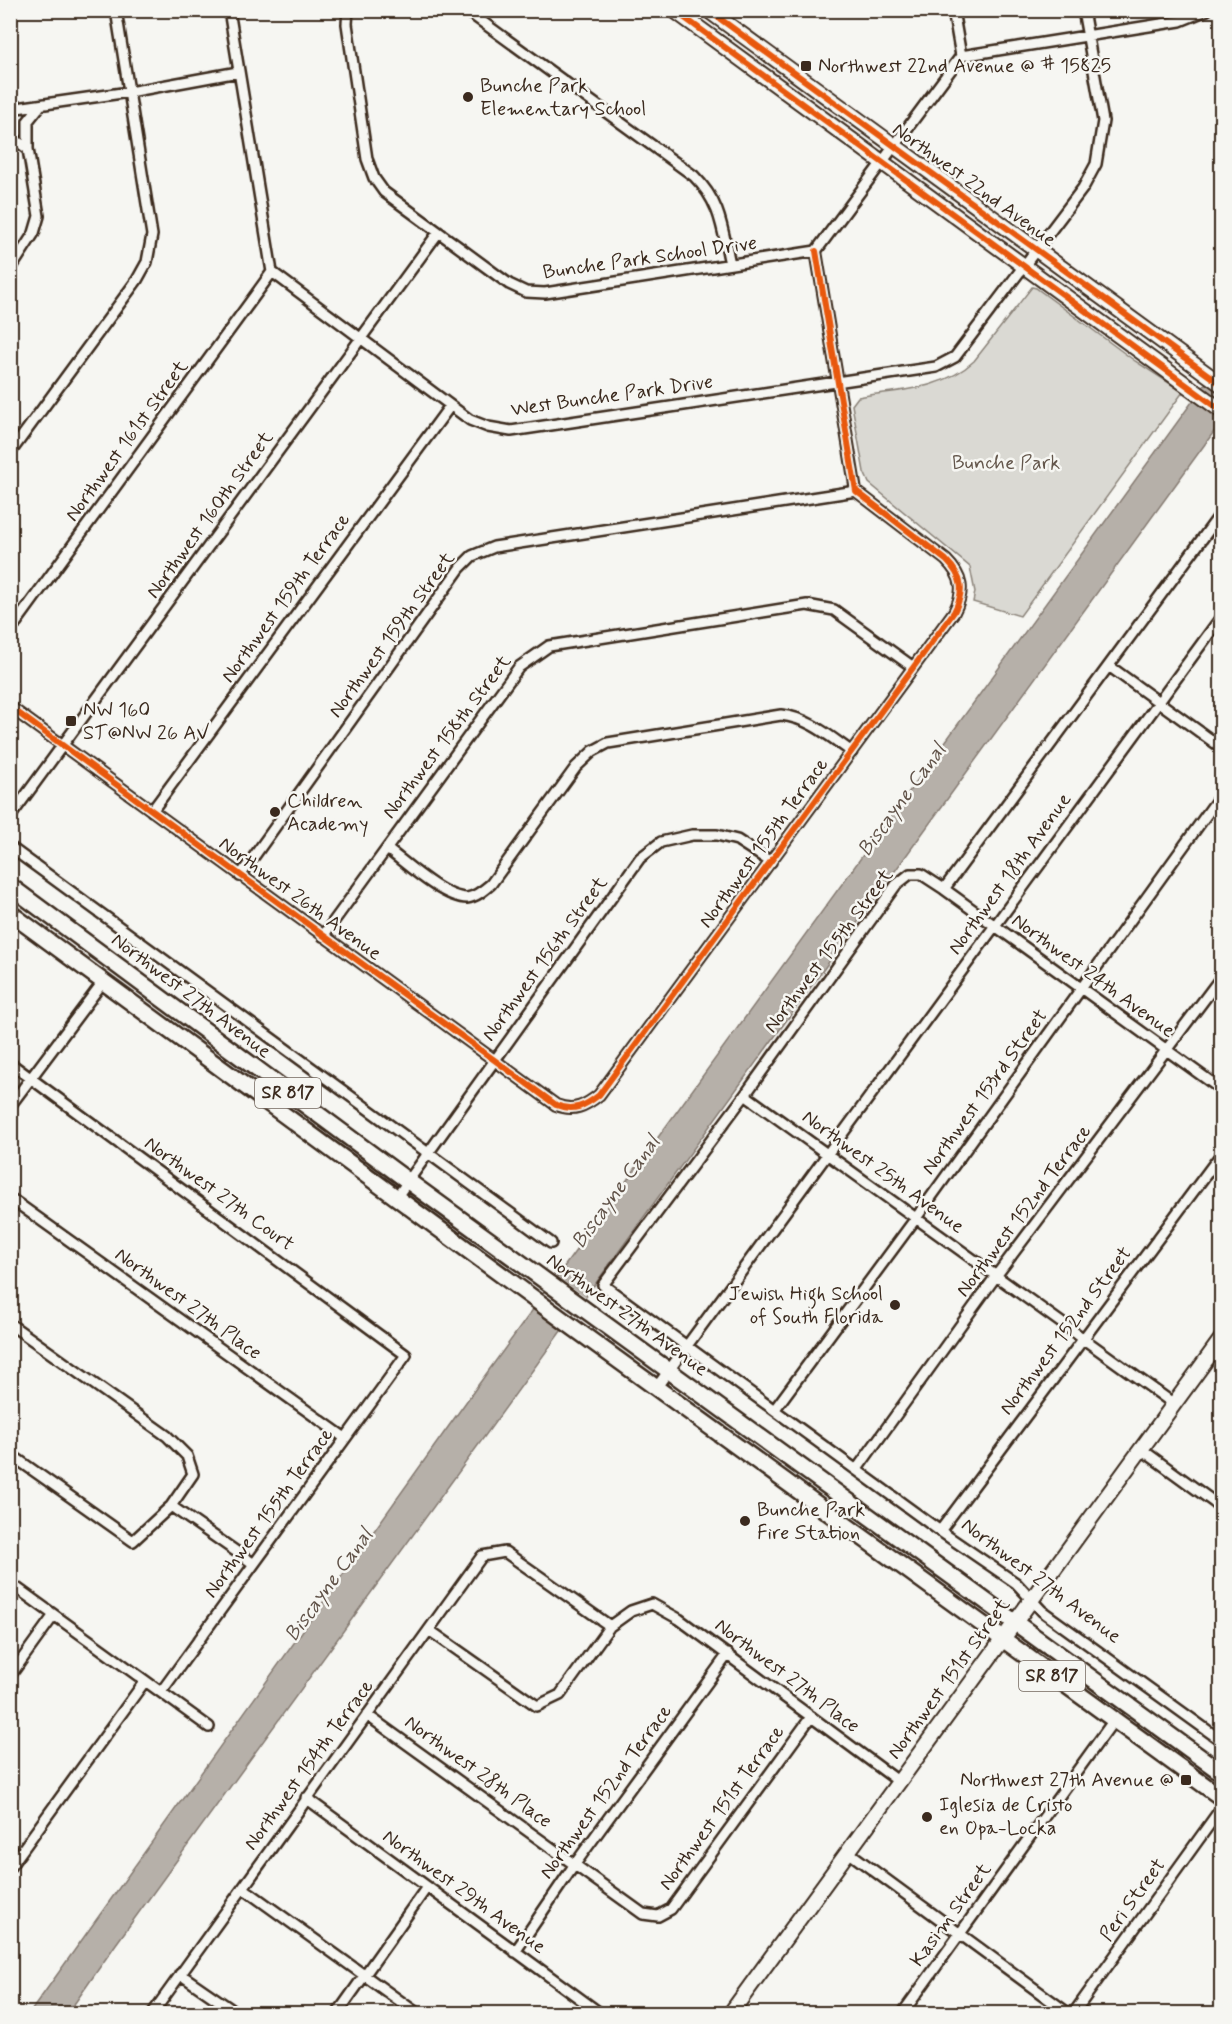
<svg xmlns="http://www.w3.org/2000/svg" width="1232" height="2024" viewBox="0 0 1232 2024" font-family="Mynerve,sans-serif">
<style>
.green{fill:#dad9d3;stroke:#8a8278;stroke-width:1.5}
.water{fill:#b6b0a9;stroke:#857a71;stroke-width:1.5}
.pier{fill:#f6f6f2}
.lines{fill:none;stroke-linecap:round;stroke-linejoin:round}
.street-casing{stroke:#3b2a1e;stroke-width:14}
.secondary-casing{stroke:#3b2a1e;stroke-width:18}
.primary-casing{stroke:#3b2a1e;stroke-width:20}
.street{stroke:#f6f6f2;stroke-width:9}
.secondary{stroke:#f6f6f2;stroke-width:14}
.primary{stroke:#f6f6f2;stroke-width:15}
.cycleway-casing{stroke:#f6f6f2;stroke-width:10}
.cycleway{stroke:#e8590c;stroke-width:6}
.poi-dot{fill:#3b2a1e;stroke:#f6f6f2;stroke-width:2}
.labels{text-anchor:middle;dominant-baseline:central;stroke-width:5;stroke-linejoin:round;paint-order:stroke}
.shield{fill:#f6f6f2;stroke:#73675e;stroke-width:1.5}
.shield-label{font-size:18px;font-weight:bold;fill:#3b2a1e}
.poi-label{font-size:20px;fill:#3b2a1e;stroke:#f6f6f2;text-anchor:start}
.street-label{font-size:20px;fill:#3b2a1e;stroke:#f6f6f2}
.park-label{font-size:20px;fill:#63564b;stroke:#f6f6f2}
.water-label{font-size:21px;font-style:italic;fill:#605248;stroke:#f6f6f2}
</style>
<rect width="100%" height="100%" fill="#f6f6f2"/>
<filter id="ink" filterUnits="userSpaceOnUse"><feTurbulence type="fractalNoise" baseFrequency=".0167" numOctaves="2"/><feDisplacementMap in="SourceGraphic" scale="12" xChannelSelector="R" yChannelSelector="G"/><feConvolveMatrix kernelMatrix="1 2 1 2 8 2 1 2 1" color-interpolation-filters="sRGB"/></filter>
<g filter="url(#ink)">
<path class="green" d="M1032,287L1036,288L1135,361L1183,392L1020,616L973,602L975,592L970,567L869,483L864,472L852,405L858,397C898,390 943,390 974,361Z"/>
<path class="water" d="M1221,362V422L116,1944L68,2013L29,2014L476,1388Z"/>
<path class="pier" d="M554,1275L586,1297L563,1330L531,1307Z"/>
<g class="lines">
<defs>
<path id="street" d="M229,10L272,272L470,420L488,427L511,431L936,367L955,357L1083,188L1096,164L1103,121L1083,10
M348,10L347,24L367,159L374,178L384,192L509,284L526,292L545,293L816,251
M466,10L694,176C721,203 722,228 730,264
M953,10L961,56
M961,56L1180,21L1207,10
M10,109L129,92L238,72
M10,136L28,149
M816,251L961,56
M10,270L34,233L39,216L28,149V121L40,106
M10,453L137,280L147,262L152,235L116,10
M10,631L272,272
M1109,666L1222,748
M10,707L556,1105C574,1112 585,1106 599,1095L954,612C965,591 963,577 946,560L856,491L816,251
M152,811L450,406
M10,817L438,233
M10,847L551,1243
M387,849C406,863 443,898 467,898C476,897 484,890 491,884L576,767L593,751L608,743L781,715C809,718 829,736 852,752
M240,876L460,568L472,556L494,547L856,491
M944,889L1222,512
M323,936L519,667L549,646L807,605L834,610L913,667
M10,1063L406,1355L161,1692
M1222,1090L944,889L921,874H910L896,885L745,1095L603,1285L940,1531L1016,1583L1042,1611L1222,1741
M745,1095L1174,1404
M10,1106L103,982
M10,1198L345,1438
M396,1198L640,858L661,842L692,835H717L737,840L771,862
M10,1324L167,1436L187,1456L193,1474L171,1506L133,1541L10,1454
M656,1388L1222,616
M775,1409L916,1218L1222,793
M1141,1449L1222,1508
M857,1469L996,1276L1222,976
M171,1506L254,1564
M940,1531L1222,1153
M10,1583L209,1727
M429,1630L537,1706L560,1695L610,1626L631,1611L652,1604L679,1619L898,1781
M10,1676L54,1615
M367,1715L643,1914L658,1916L671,1909L811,1717
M306,1798L601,2014
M847,1851L1069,2014
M10,1867L145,1681
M243,1888L418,2014
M515,1952L575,1864L728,1654
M180,1974L238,2014
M152,2014L482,1556L505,1552L610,1626
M337,2014L427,1887
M902,2014L1114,1720
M1073,2014L1222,1807"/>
<path id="secondary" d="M674,10L1222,411
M708,10L1222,385
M730,2014L1222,1338"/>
<path id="primary" d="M10,886L408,1181L1222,1773
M10,913L567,1323L1222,1798"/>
</defs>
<use href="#street" class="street-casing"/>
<use href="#secondary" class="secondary-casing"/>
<use href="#primary" class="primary-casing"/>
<use href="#street" class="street"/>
<use href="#secondary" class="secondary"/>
<use href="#primary" class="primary"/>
<defs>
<path id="cycleway" d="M674,10L1222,411
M708,10L1222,385
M10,707L556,1105C574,1112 585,1106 599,1095L954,612C965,591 963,577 946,560L856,491L816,251"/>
</defs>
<use href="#cycleway" class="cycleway-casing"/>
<use href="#cycleway" class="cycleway"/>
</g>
</g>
<g class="poi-dot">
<rect x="800" y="60" width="12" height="12" rx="3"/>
<circle cx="468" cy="97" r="6"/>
<rect x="65" y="715" width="12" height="12" rx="3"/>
<circle cx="275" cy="812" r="6"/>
<circle cx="895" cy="1305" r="6"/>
<circle cx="745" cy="1521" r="6"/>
<rect x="1180" y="1774" width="12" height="12" rx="3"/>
<circle cx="927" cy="1817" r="6"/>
</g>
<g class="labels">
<g class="shield">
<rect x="255" y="1078" width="66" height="30" rx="4.5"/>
<rect x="1019" y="1661" width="66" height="30" rx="4.5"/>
</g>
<g class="shield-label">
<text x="288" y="1093">SR 817</text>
<text x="1052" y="1676">SR 817</text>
</g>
<g class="poi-label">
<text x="818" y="66">Northwest 22nd Avenue @ # 15825</text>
<text x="480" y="86">Bunche Park<tspan x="480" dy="23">Elementary School</tspan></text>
<text x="83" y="710">NW 160<tspan x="83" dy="23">ST@NW 26 AV</tspan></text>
<text x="287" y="801">Children<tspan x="287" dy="23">Academy</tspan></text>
<text x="883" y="1294" text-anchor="end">Jewish High School<tspan x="883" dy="23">of South Florida</tspan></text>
<text x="757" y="1510">Bunche Park<tspan x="757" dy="23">Fire Station</tspan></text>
<text x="1174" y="1780" text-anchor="end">Northwest 27th Avenue @</text>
<text x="939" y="1805">Iglesia de Cristo<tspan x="939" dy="23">en Opa-Locka</tspan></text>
</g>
<g class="street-label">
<text transform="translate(974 185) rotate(36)">Northwest 22nd Avenue</text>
<text transform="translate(650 258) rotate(-8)">Bunche Park School Drive</text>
<text transform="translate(612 396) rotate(-8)">West Bunche Park Drive</text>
<text transform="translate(127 441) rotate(-54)">Northwest 161st Street</text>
<text transform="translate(210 515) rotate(-54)">Northwest 160th Street</text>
<text transform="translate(286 598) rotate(-54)">Northwest 159th Terrace</text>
<text transform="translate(392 635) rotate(-54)">Northwest 159th Street</text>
<text transform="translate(447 737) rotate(-53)">Northwest 158th Street</text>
<text transform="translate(764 843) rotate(-54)">Northwest 155th Terrace</text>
<text transform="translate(1010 874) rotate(-54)">Northwest 18th Avenue</text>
<text transform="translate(300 899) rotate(36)">Northwest 26th Avenue</text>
<text transform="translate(829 951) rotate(-53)">Northwest 155th Street</text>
<text transform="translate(545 959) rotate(-54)">Northwest 156th Street</text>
<text transform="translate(1093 976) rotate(36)">Northwest 24th Avenue</text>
<text transform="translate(191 996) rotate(37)">Northwest 27th Avenue</text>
<text transform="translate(985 1092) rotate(-54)">Northwest 153rd Street</text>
<text transform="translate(883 1172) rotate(36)">Northwest 25th Avenue</text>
<text transform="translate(219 1194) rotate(36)">Northwest 27th Court</text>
<text transform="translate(1024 1211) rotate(-53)">Northwest 152nd Terrace</text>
<text transform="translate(188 1304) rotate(36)">Northwest 27th Place</text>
<text transform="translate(627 1315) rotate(36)">Northwest 27th Avenue</text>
<text transform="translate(1066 1331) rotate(-53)">Northwest 152nd Street</text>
<text transform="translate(269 1513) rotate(-54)">Northwest 155th Terrace</text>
<text transform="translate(1041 1581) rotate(37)">Northwest 27th Avenue</text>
<text transform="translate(787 1676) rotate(37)">Northwest 27th Place</text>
<text transform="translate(949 1679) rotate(-54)">Northwest 151st Street</text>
<text transform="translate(309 1765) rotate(-54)">Northwest 154th Terrace</text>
<text transform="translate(478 1772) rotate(36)">Northwest 28th Place</text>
<text transform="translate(606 1792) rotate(-54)">Northwest 152nd Terrace</text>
<text transform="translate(722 1808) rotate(-54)">Northwest 151st Terrace</text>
<text transform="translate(464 1892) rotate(36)">Northwest 29th Avenue</text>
<text transform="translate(1133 1900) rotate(-54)">Peri Street</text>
<text transform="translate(951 1915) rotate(-54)">Kasim Street</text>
</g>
<g class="park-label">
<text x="1006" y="463">Bunche Park</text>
</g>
<g class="water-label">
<text transform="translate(902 800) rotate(-54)">Biscayne Canal</text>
<text transform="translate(616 1192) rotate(-54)">Biscayne Canal</text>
<text transform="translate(329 1585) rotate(-54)">Biscayne Canal</text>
</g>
</g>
<rect width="1232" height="2024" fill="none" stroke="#f6f6f2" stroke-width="36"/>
<rect x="18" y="18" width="1196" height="1988" fill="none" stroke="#3b2a1e" stroke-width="2" filter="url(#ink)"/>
</svg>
